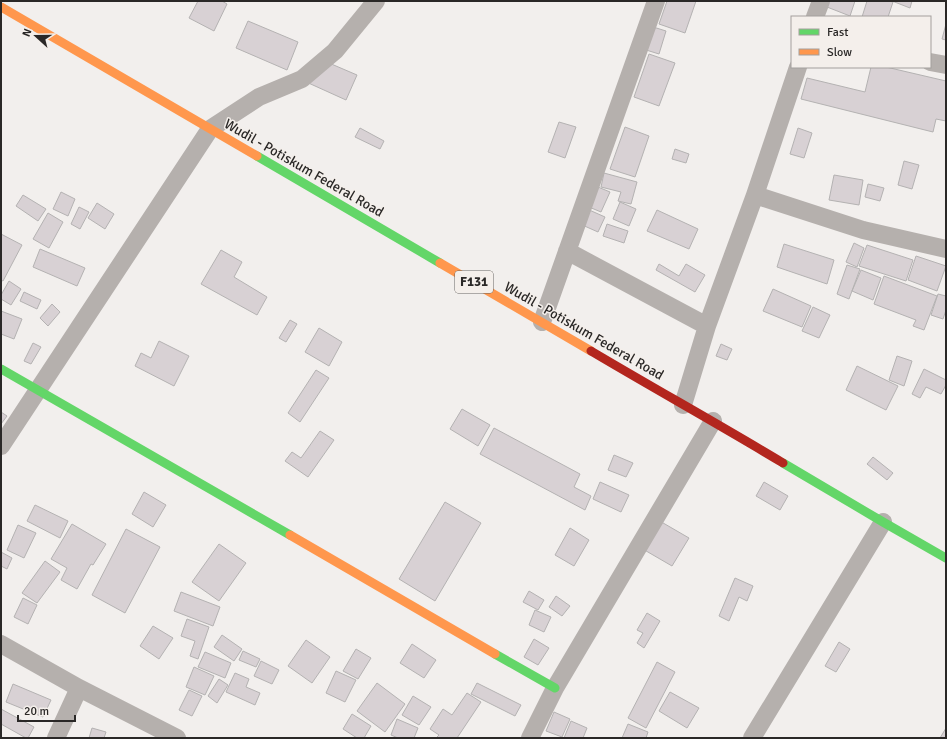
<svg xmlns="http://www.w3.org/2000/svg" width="947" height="739" viewBox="0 0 947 739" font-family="Signika,sans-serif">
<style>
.building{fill:#d8d1d4;stroke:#b4b2b2}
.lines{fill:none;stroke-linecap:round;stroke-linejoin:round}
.street{stroke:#b5b0ad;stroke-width:18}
.fast{stroke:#63d668;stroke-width:9}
.slow{stroke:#ff974d;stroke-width:9}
.jam{stroke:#b3261e;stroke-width:9}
.labels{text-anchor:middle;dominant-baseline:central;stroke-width:3;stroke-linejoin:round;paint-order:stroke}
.shield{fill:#f4efeb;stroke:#676462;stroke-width:1}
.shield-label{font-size:13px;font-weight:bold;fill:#2a2827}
.street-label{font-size:14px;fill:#2a2827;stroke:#f4efeb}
</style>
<rect width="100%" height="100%" fill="#f2efed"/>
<path class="building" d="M198,1H222L227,4L214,31L189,18Z
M667,1H696L685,33L659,24Z
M829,1H855L850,16L827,7Z
M867,1H889L893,2L888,17H862Z
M892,1H912L910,8Z
M248,21L298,42L287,70L236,48Z
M946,24V40L942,39Z
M650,26L666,31L659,54L643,49Z
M649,54L675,63L659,106L634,97Z
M315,57L357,75L346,100L304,81Z
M871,67H886L946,81V121L936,119L933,132L801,99L807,78L865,92Z
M559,122L576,127L565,158L548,152Z
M625,127L649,136L635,177L610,169Z
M360,128L384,141L380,149L355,137Z
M798,128L812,133L804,158L790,154Z
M675,149L689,154L686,163L672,159Z
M904,161L919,165L912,189L898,185Z
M604,173L637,182L631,204L618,201L621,192L601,187Z
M834,175L863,180L859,205L829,200Z
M868,184L884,188L880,201L865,197Z
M598,187L610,192L601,212L589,207Z
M61,192L75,199L68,216L53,209Z
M23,195L46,209L38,221L16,206Z
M620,202L636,209L629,226L613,219Z
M97,203L114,214L105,229L88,218Z
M79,207L89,212L80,229L71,224Z
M587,209L605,217L598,232L580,224Z
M657,210L698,229L689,249L647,231Z
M48,213L63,222L49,248L33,239Z
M607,224L628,231L624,243L603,236Z
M1,234L22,245L3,281L1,280Z
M854,243L864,248L857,267L846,262Z
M784,244L834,260L827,284L777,267Z
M867,245L913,260L906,281L859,266Z
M40,249L85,268L77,286L33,267Z
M221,250L242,262L234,277L267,297L257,315L201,284Z
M916,256L946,266L937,291L908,280Z
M659,264L679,276L686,264L705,275L695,292L656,270Z
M847,265L860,269L849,299L837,294Z
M861,270L881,278L873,300L852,291Z
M884,276L937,296L924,330L913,326L916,320L874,304Z
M9,281L21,289L11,305L1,299V295Z
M773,289L811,306L802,327L763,311Z
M24,292L41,300L37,309L20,301Z
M938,294L946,296V310L943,319L931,315Z
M52,304L60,312L48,326L40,318Z
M813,307L830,315L819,338L802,331Z
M1,311L22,319L14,339L1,334Z
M290,320L297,324L286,342L279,338Z
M319,328L342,342L329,366L305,352Z
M159,341L189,356L174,386L135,366L141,353L151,358Z
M33,343L41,347L31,364L24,361Z
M721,344L732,349L727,360L716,356Z
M897,356L912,361L904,386L889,380Z
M857,366L898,386L886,410L846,390Z
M924,369L946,380V385L941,394L926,387L920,398L912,394Z
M316,370L329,378L300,422L288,413Z
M462,409L490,425L478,446L450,429Z
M1,412L7,416L1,424Z
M494,428L580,474L574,487L591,496L585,510L480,454Z
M320,431L334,440L308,477L285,461L292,452L301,458Z
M614,455L633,463L626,477L608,470Z
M873,457L893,473L887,480L867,464Z
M600,482L629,495L621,512L593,499Z
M764,482L788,496L780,510L756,496Z
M144,492L166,505L153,527L132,514Z
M445,502L481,523L435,601L399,579Z
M35,505L68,521L60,538L27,521Z
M658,520L689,538L672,566L641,548Z
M72,524L106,544L93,565L91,564L77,589L61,580L67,568L51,559Z
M18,525L36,533L24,558L7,550Z
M570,528L589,540L574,566L555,555Z
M126,529L160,547L125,613L92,595Z
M219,544L246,563L219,601L192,582Z
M1,552L12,558L7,569L1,566Z
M45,561L60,572L37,603L22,593Z
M735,578L753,586L747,601L739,597L729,621L719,616Z
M529,591L544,600L538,610L523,602Z
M181,592L220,607L213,626L174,611Z
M556,596L570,606L562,616L549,607Z
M23,598L37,605L28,624L14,617Z
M535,610L551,617L544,632L529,625Z
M647,613L660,621L644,648L637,643L643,633L637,630Z
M187,619L209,627L198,659L190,656L195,641L181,636Z
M153,626L173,638L159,659L140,646Z
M222,635L242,649L234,661L214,647Z
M534,639L549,648L538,665L524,657Z
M306,640L330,657L312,683L288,666Z
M839,642L850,649L836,672L825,666Z
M412,644L436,660L424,678L400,663Z
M356,649L371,658L358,679L343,671Z
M243,651L260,659L256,667L239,660Z
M205,652L231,663L225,678L198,667Z
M261,661L279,670L272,684L254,676Z
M657,662L675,672L646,728L628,718Z
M194,667L214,676L205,695L186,687Z
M336,671L356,680L345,702L326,693Z
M235,673L249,679L246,687L260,693L255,705L226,692Z
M219,679L228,685L217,703L208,696Z
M377,683L405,704L385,732L357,711Z
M477,683L521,705L515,716L471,694Z
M13,684L51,700L43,717L6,702Z
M189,690L202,696L192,716L179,710Z
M670,692L699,708L687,728L659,711Z
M467,693L481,702L457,738H436L439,735L430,729L443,709L452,715Z
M413,696L431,707L419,725L402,715Z
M1,709L34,727L28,738H26L1,724Z
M554,712L570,719L562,737L546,731Z
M352,714L371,726L364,738H357L343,729Z
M397,719L418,728L414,738H398L391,735Z
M571,721L587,728L583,738H564Z
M628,724L648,732L646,738H622Z
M92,728L106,732L104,738H89Z
M946,728V738H940Z"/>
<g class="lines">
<path class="street" d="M815,17L821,1
M930,62L946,65
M755,195L863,230L946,249
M567,251L707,326
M542,322L656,1
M683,405L707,326L755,195L798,67
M1,446L210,129L259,97L302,79L335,51L376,1
M1,644L79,688L177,738
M56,738L79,688
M530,738L555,688L713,421
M752,738L883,522"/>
<path class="fast" d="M257,156L440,263
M1,369L290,535
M783,463L883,522L946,558
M495,654L555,688"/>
<path class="slow" d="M1,7L257,156
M440,263L591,351
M290,535L495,654"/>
<path class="jam" d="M591,351C655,389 720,425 783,463"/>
</g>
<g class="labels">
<rect class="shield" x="455" y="271" width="38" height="22" rx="3"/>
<g class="shield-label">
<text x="474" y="282">F131</text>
</g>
<g class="street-label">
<text transform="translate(304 168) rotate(30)">Wudil - Potiskum Federal Road</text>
<text transform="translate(584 331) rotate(30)">Wudil - Potiskum Federal Road</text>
</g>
</g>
<rect width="947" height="739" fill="none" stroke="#2a2827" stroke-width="4"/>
<rect x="791" y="16" width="140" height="52" fill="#f4efeb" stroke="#a39f9d"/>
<rect x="799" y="29" width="20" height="6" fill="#63d668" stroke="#a39f9d"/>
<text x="827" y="36" font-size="12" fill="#2a2827">Fast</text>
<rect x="799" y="49" width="20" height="6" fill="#ff974d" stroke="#a39f9d"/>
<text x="827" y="56" font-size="12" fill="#2a2827">Slow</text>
<g transform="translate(36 36) rotate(291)" stroke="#f4efeb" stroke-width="3" paint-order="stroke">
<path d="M0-3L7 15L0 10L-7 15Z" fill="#2a2827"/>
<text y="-6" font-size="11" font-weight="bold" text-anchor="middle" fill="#2a2827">N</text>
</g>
<path d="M18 715v6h57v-6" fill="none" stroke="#2a2827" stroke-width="2"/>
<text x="24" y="715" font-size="12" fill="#2a2827" stroke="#f4efeb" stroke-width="3" paint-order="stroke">20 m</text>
</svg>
